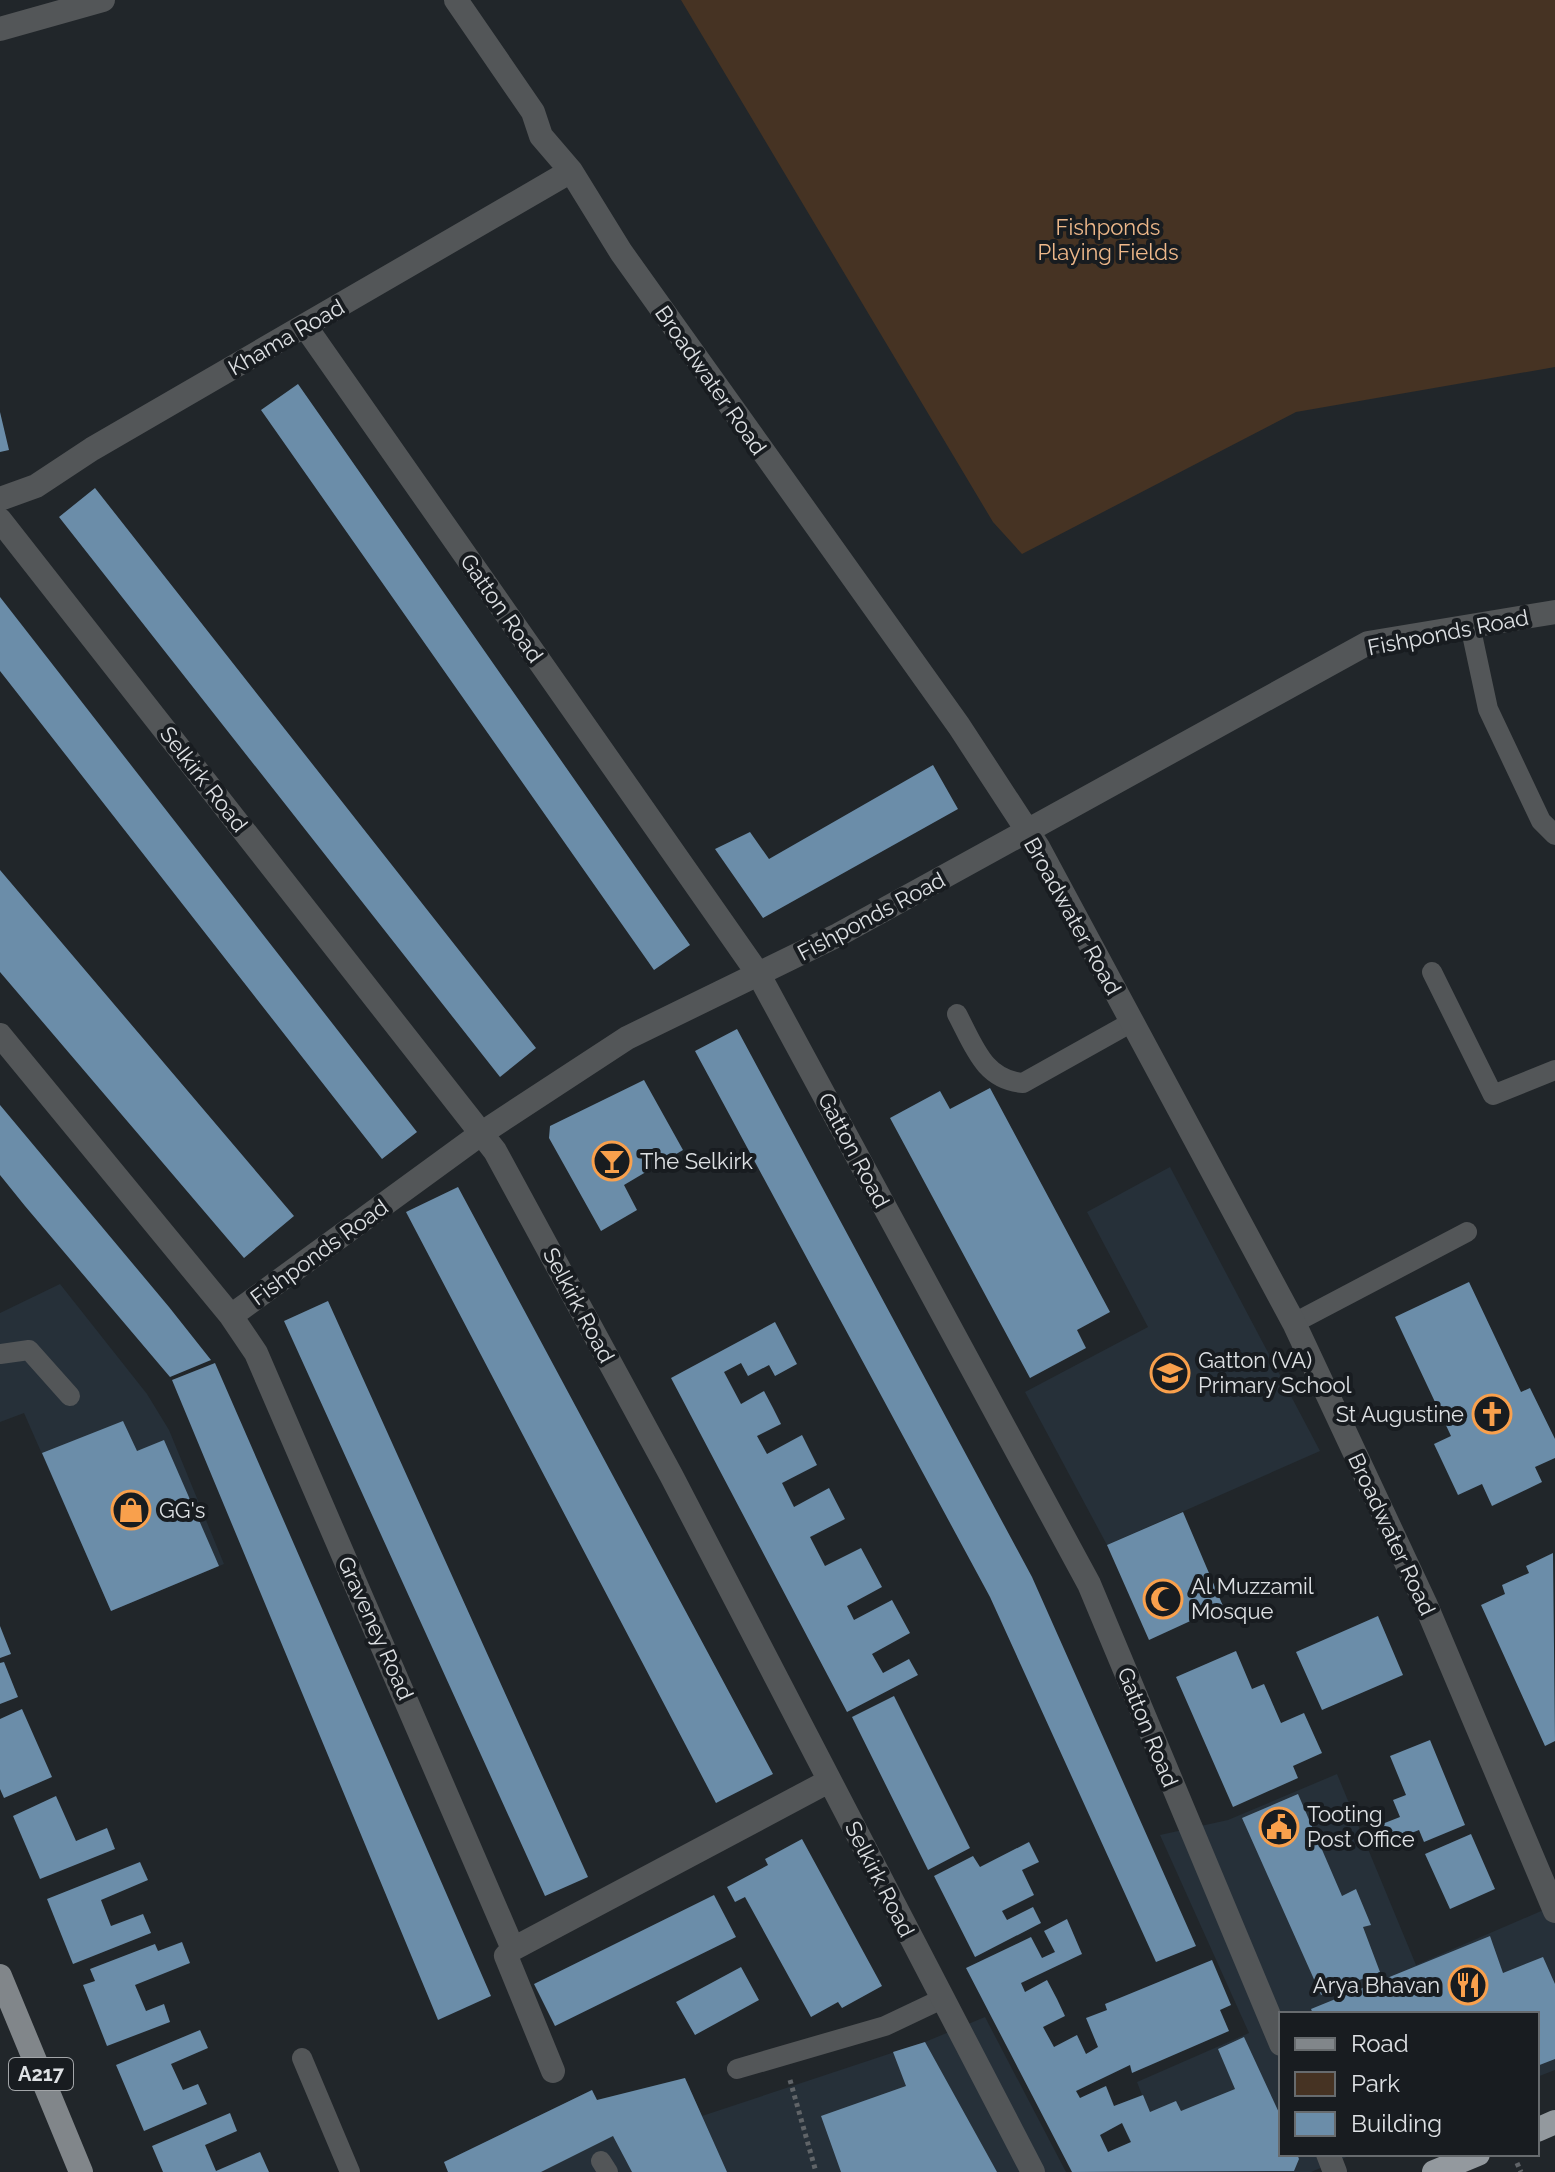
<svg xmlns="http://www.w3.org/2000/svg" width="1555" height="2172" viewBox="0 0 1555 2172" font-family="Raleway,sans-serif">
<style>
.built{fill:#263039}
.green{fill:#463323}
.building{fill:#6b8da9;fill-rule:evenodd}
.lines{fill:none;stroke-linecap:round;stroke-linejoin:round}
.path{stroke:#606468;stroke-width:5;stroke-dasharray:4 4;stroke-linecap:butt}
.lane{stroke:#535658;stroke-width:20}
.street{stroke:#535658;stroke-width:24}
.primary{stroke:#81868a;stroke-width:24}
.highway{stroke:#93999e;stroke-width:24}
.labels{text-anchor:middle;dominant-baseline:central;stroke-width:8;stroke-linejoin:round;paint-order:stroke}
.shield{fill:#181c20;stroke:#a3a6a9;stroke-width:2}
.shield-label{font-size:20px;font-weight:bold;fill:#dee1e4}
.park-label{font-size:22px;fill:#eeb88a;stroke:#181c20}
.street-label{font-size:22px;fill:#dee1e4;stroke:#181c20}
.poi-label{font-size:22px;fill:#dee1e4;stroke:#181c20;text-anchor:start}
</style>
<rect width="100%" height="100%" fill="#21262a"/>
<path class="built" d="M1170,1167L1320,1451L1107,1545L1025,1392L1148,1327L1087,1212Z
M60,1284L147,1394L169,1430L224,1564L111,1611L24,1413L0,1422V1313Z
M1337,1774L1416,1965L1555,1905V2070L1537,2077V2014H1281V2154H1354L1311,2172H1133L1142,2168L1114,2106L1142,2095L1137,2082L1249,2033L1160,1835L1228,1820Z
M985,2017L1066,2172H448L444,2162L592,2090L597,2100L685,2078L702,2116L925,2042Z"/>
<path class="green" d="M681,0H1555V367L1296,412L1022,554L993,522Z"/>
<path class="building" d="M298,384L690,945L654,970L261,410Z
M0,412L9,450L0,452Z
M95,488L536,1048L500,1077L59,517Z
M0,597L417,1132L382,1159L0,671Z
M933,765L958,809L763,918L715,849L750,832L769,859Z
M0,870L294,1216L244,1258L0,972Z
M737,1029L1032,1577L1196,1946L1156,1962L990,1597L695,1051Z
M644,1080L683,1150L624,1185L637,1210L601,1231L549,1138L550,1126Z
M990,1088L1110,1312L1077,1330L1086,1348L1030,1378L890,1118L940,1091L950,1109Z
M0,1105L169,1307L211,1360L170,1377L25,1206L0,1175Z
M458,1187L773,1774L716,1803L406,1212Z
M1469,1282L1521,1392L1530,1388L1555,1439V1458L1535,1467L1542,1482L1492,1506L1482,1484L1458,1495L1434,1444L1451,1436L1395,1317Z
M328,1301L588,1877L545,1896L284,1321Z
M775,1322L797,1364L775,1376L769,1365L748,1376L741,1363L724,1372L741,1404L764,1391L773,1408L781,1424L757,1436L767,1454L802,1435L817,1465L782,1483L794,1507L829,1488L845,1519L810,1537L825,1566L861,1548L882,1587L847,1606L854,1620L892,1600L910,1633L872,1654L883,1673L909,1659L918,1675L847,1712L671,1378Z
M215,1363L491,1996L438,2020L172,1380Z
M123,1421L137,1451L164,1440L219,1566L111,1611L42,1453Z
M1183,1512L1223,1606L1149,1640L1107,1545Z
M1553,1553L1555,1741L1545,1746L1481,1605L1505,1594L1502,1585L1529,1573L1526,1566Z
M1378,1616L1403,1675L1322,1710L1296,1652Z
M0,1626L11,1654L0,1658Z
M1236,1651L1252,1689L1264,1684L1281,1723L1304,1713L1322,1753L1293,1766L1298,1778L1233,1807L1176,1677Z
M4,1662L18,1697L0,1704V1663Z
M894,1696L970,1848L928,1870L852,1717Z
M22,1709L52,1777L4,1798L0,1789V1719Z
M1430,1740L1465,1825L1424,1842L1419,1830L1384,1844L1377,1826L1400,1817L1393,1800L1406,1795L1390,1756Z
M1298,1794L1342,1896L1356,1889L1371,1925L1363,1927L1380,1972L1321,1995L1242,1818Z
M56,1796L76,1841L107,1828L115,1849L40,1879L13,1816Z
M1471,1834L1495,1889L1450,1909L1425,1854Z
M802,1839L882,1986L842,2008L838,2002L811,2017L745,1897L735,1902L727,1887L768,1865L765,1859Z
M1029,1842L1039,1862L1022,1870L1034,1895L1002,1911L1007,1920L1033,1907L1041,1923L975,1957L934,1876L973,1856L980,1867Z
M140,1862L148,1880L101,1900L111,1926L143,1914L151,1933L73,1964L47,1899Z
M714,1895L736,1937L555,2026L534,1984Z
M1067,1919L1082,1954L1021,1983L1025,1992L1047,1980L1057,1999L1065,2016L1043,2027L1054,2047L1077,2035L1086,2054L1098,2047L1086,2018L1107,2010L1105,2004L1212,1960L1231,2005L1220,2010L1229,2031L1132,2073L1130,2065L1076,2091L1080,2098L1106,2086L1114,2106L1143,2095L1150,2112L1176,2101L1181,2111L1235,2089L1218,2049L1244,2037L1281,2117V2154H1297L1299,2159L1294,2171L1072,2172L966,1968L1031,1937L1042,1958L1055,1952L1044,1931ZM1122,2123L1131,2142L1108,2152L1100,2135Z
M1490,1936L1503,1973L1543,1957L1555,1984V2059L1537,2066V2014H1313L1311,2009Z
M182,1942L190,1963L135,1985L146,2011L164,2004L170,2022L107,2046L83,1985L95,1981L90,1969L155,1944L158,1951Z
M741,1967L759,2000L695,2035L676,2002Z
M200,2030L208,2048L171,2064L183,2090L198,2084L207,2104L144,2131L116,2065Z
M925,2042L997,2172H841L821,2116L906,2086L893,2052Z
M685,2078L727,2172H632L613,2136L541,2172H448L444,2162L592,2090L597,2100Z
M230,2113L237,2131L205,2145L216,2171L260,2152L269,2172H163L152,2146Z"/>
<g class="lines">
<path class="path" d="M790,2080L816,2172
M1517,2163L1521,2172"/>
<path class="lane" d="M1470,625L1488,709L1541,821L1555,835
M1432,972L1493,1095L1555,1070
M957,1014C974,1046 984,1080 1023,1083L1132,1022
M1294,1323L1467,1232
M0,1354L29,1350L70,1396
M302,2058L350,2172
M737,2069L885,2026L942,1999
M601,2161L608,2172"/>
<path class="street" d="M456,0L533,112L541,136L571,171L621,252L959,726L1038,847L1294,1323L1425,1603L1555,1911
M0,29L103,0
M305,326L759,975L1089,1584L1281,2044
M0,499L36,486L92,449L571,171
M0,520L495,1151L671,1475L1033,2172
M0,1035L231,1316L256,1353L513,1949L829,1781
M231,1316L482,1133L627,1038L838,935L1368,643L1555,612
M513,1949L506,1956L553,2071
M1328,2154L1335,2172"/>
<path class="primary" d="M0,1976L81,2172"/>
<path class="highway" d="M1537,2130L1555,2122
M1434,2172L1478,2154"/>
</g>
<defs>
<symbol id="bar-ring" viewBox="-11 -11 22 22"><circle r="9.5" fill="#181c20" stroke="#f9a04c" stroke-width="1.5"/><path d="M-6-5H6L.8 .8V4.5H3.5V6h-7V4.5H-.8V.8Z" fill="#f9a04c"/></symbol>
<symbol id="school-ring" viewBox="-11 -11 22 22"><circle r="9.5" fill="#181c20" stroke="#f9a04c" stroke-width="1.5"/><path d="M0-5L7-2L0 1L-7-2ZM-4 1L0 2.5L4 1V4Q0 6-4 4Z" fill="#f9a04c"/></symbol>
<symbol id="church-ring" viewBox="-11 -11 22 22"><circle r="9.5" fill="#181c20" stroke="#f9a04c" stroke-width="1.5"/><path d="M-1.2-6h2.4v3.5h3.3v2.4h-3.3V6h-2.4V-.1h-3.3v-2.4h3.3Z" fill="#f9a04c"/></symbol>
<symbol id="shop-ring" viewBox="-11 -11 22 22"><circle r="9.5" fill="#181c20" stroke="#f9a04c" stroke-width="1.5"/><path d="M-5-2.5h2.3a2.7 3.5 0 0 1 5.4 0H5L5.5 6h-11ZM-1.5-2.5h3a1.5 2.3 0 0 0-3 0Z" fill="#f9a04c"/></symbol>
<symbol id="mosque-ring" viewBox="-11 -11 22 22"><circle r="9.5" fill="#181c20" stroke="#f9a04c" stroke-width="1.5"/><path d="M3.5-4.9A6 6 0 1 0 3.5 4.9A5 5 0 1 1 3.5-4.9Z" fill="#f9a04c"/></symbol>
<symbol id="civic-ring" viewBox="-11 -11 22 22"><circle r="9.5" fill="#181c20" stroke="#f9a04c" stroke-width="1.5"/><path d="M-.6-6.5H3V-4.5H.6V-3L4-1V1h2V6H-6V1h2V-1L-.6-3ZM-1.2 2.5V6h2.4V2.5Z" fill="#f9a04c"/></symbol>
<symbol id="restaurant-ring" viewBox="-11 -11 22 22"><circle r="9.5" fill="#181c20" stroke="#f9a04c" stroke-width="1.5"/><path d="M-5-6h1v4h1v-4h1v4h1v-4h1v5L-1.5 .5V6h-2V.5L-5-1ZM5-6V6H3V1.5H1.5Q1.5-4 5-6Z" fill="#f9a04c"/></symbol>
</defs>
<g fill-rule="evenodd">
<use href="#bar-ring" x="590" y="1139" width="44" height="44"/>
<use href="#school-ring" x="1148" y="1351" width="44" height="44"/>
<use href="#church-ring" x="1470" y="1392" width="44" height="44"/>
<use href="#shop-ring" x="109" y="1488" width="44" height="44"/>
<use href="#mosque-ring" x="1141" y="1577" width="44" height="44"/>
<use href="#civic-ring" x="1257" y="1805" width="44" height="44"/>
<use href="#restaurant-ring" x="1446" y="1963" width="44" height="44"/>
</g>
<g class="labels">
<rect class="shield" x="9" y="2058" width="64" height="32" rx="6"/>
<g class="shield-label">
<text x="41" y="2074">A217</text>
</g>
<g class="park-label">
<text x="1108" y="227">Fishponds<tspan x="1108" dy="25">Playing Fields</tspan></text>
</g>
<g class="street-label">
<text transform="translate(286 337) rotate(-30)">Khama Road</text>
<text transform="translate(711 380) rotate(55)">Broadwater Road</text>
<text transform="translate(502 608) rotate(55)">Gatton Road</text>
<text transform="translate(1448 632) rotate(-11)">Fishponds Road</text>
<text transform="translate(204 779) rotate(52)">Selkirk Road</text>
<text transform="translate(871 916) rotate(-28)">Fishponds Road</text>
<text transform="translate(1073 916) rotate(61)">Broadwater Road</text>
<text transform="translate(854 1150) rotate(62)">Gatton Road</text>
<text transform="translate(319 1252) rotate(-36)">Fishponds Road</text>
<text transform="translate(579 1305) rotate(62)">Selkirk Road</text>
<text transform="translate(1392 1534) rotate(65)">Broadwater Road</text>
<text transform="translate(376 1628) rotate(66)">Graveney Road</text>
<text transform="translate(1148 1727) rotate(68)">Gatton Road</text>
<text transform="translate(880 1879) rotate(63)">Selkirk Road</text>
</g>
<g class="poi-label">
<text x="640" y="1161">The Selkirk</text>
<text x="1198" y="1360">Gatton (VA)<tspan x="1198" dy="25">Primary School</tspan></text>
<text x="1464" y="1414" text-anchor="end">St Augustine</text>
<text x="159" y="1510">GG's</text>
<text x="1191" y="1586">Al Muzzamil<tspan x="1191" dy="25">Mosque</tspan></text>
<text x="1307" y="1814">Tooting<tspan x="1307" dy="25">Post Office</tspan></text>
<text x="1440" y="1985" text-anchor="end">Arya Bhavan</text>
</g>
</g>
<rect x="1279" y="2012" width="260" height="144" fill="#181c20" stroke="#676b6e" stroke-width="2"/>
<rect x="1295" y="2038" width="40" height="12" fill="#81868a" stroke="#676b6e" stroke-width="2"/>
<text x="1351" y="2052" font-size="24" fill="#dee1e4">Road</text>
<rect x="1295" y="2072" width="40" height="24" fill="#463323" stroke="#676b6e" stroke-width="2"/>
<text x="1351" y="2092" font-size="24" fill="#dee1e4">Park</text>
<rect x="1295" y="2112" width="40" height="24" fill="#6b8da9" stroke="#676b6e" stroke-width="2"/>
<text x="1351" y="2132" font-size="24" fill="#dee1e4">Building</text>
</svg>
